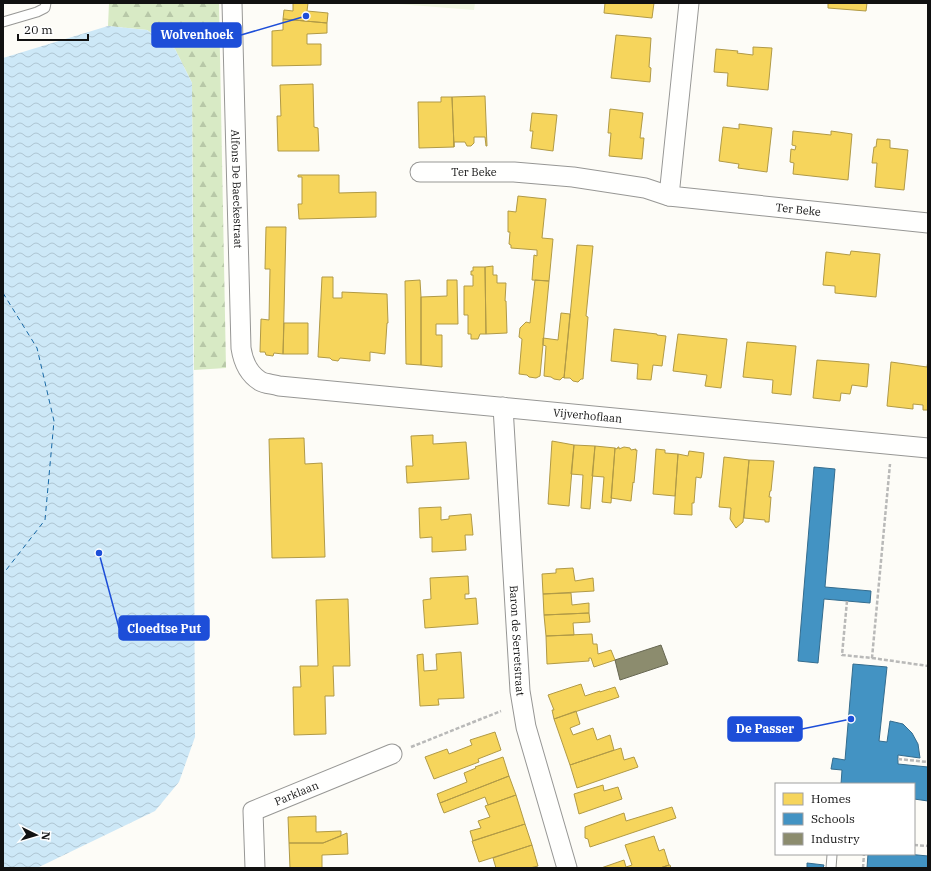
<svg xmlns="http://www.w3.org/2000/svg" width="931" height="871" viewBox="0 0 931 871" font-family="'IBM Plex Serif',serif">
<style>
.forest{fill:url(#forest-firs)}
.pitch{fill:#f0f6e1}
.water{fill:url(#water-waves)}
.homes{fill:#f6d55c;stroke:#b19a46}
.schools{fill:#4393c3;stroke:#346c8e}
.industry{fill:#8c8c6e;stroke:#676752}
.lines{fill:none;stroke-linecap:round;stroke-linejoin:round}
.ferry{stroke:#1768a6;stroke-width:1;stroke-dasharray:5 4;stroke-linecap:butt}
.service-casing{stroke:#979795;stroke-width:11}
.minor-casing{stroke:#979795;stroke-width:21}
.path{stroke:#b9b9b8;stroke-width:2.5;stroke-dasharray:4 2;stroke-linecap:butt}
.service{stroke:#fffffe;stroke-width:9}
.minor{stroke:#fffffe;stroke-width:19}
.labels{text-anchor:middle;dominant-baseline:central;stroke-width:4;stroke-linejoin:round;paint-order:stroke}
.street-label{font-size:11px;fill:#111;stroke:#fff}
.leader{fill:none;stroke:#1d4ed8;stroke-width:1.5}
.callout-dot{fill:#1d4ed8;stroke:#fff;stroke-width:1.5}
.callout{fill:#1d4ed8;stroke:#1d4ed8;stroke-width:1.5}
.callout-label{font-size:12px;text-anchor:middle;font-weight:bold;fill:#fff}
</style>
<defs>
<pattern id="forest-firs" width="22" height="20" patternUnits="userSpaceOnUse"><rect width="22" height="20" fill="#d8eac5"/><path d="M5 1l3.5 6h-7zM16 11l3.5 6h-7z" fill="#b8c8a8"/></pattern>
<pattern id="water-waves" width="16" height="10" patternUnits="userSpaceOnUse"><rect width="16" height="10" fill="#cde8f7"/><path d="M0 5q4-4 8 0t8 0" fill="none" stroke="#afc6d3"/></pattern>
</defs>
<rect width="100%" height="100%" fill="#fdfcf7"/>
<path class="forest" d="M109,3H219L226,368L194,370L192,83L175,49L147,30L108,26Z"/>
<path class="pitch" d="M385,3H475L474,10Z"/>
<path class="water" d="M108,26L147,30L175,49L192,83L195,737L179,782L155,811L37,868H3V58Z"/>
<path class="homes" d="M293,3H308L307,11L328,13L327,23L283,19L284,10L293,11Z
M605,3H654L652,18L604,13Z
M828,3H867L866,11L828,8Z
M283,19L327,23V33L307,34V44H321V65L272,66V31L283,30Z
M616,35L651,38L649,67L651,68L650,82L611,78Z
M753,47L772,48L768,90L727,86L728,73L714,72L716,49L738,51L737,53L753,55Z
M313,84L314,127L318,128L319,151H278L277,116H281L280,85Z
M485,96L487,146H486L485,137H474V143L471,146H467L465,142H454V147L452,97Z
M441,97H452L454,147L419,148L418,102H441Z
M610,109L643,113L640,138H644L642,159L609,156L611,133H608Z
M532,113L557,115L553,151L531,148L533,131H530Z
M739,124L772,128L767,172L738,168L739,164L719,161L723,127L739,129Z
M793,131L831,135V131L852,134L848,180L793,174L794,163L790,162L791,149L795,150L796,146L792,145Z
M877,139L890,140V148L908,150L904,190L875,187L877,163H872L874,147H876Z
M298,175H339V193L376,192V217L299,219L298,204H302V177H298Z
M518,196L546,199L542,238L553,239L549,281L532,280L534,255L537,256V250L511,248V245L509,244L510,232H508V211L516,212Z
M266,227H286L283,354L274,353L273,356L266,355L265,352H260L261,319L269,320L270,269H265Z
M577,245L593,246L586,316L588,317L583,379H581L578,382L573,381L570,378H564Z
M851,251L880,254L876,297L835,293V286L823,285L826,252L850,255Z
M493,266V275H497V283H506L505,301H506L507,333L486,334L485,267Z
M473,267H485L486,334H480L478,339H471V334H468V315H464V286H473V275H471V271H473Z
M322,277H333V298H342V292L387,294L388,323H387L385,354L370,352V361L340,358L338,361L332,360L330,358L318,357Z
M420,280L421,297V365L406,364L405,281Z
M447,280H457L458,324H436V335H442V367L421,365V297L447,296Z
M535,280L549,281L540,376L536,378L529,377L527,375L519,374L522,339L519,337L520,328L526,322L530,323Z
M561,313L570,314L564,378L563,377L560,380L554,379L551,377L544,376L546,346L543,345V338L558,340Z
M284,323H308V354H283Z
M614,329L657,334V335L666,336L662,366L653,365L651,380L637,379L638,364L611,361Z
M678,334L727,339L721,388L705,386L707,375L673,371Z
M747,342L796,346L791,395L772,393L773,380L743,377Z
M817,360L869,364L867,387L852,385L850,394L841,393L840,401L813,398Z
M928,360V410H923V405L913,404V409L887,406L891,362L927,367Z
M433,435V444L466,442L469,479L407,483L406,466H413L411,436Z
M304,438L305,464L322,463L325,557L272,558L269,439Z
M552,441L574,445L569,506L548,504Z
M574,445L595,446L590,509L581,508L583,475L571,474Z
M595,446L615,448L611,503L602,502L604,477L592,476Z
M618,447H619V449L624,447L630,448L631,450L636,449L635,450H637L634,483L633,482L631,501L611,498L615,448L617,449Z
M656,449L665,450V453L678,454L675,496L653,494Z
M689,451L704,453L702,474L701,478L696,477L694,503H692V515L674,514L678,454L688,456Z
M724,457L749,460L743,522L736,528L730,519L731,508L719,507Z
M749,460L774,461L771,491H770L769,497H771L769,522H765V520L744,518Z
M441,507V520L449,519V516L471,514L473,535H465L466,550L432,552V537L420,538L419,508Z
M573,568L575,581L593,578L594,591L543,594L542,574L556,573V569Z
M468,576L469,594H465V599L476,598L478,624L425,628L423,600L431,599L430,578Z
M571,593L572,605L589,603V613L544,615L543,594Z
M348,599L350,666H333L334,696H325L326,734L294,735L293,687H301L300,666H318L316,600Z
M589,613L590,622L573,623L574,635L546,636L544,615Z
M592,634L593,644H597L598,654L611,650L615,660L594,667L591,658H589V661L547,664L546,636Z
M461,652L464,698L438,699L439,705L420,706L417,655L423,654L424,671L437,670L436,654Z
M581,684L585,696L600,691V692L615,687L619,697L554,719L552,710H554L548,695Z
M576,711L580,724L570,728L573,735L593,728L597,740L610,735L614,750L570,765L554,719Z
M495,732L501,750L478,759L479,762L434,779L425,757L447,749L449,754L472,745L470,740Z
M621,748L624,760L634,757L638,767L577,788L570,765Z
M503,757L509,776L440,803L437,794L467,782L464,773L476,768L475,767Z
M509,776L516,795L488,805L485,797L444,813L440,803Z
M603,785L604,791L618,787L622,799L579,814L574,794Z
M516,795L525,824L473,841L470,831L481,828L478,821L490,817L485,806Z
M672,807L676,818L590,847L588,839L585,838V827L624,813L626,821Z
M316,816V832L341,831V836L323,843H289L288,817Z
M525,824L532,845L479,862L472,841Z
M347,833L348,854L322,855V868H290L289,843H323Z
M654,836L659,851L664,849L669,865L660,868H601L624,860L626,867L632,865L625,845Z
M532,845L538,866L530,868H496L493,858Z
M669,865H670L671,868H660Z"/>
<path class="schools" d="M814,467L835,469L825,587L871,591L870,603L824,599L818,663L798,661Z
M853,664L887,667L879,741L887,742L890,721L903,724L912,733L918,744L920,758L898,755V764L928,767V801L914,799V784H841L842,770L831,769L833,758L845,760Z
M868,854H907L928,856V868H867Z
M807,863L824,865L823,868H807Z"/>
<path class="industry" d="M661,645L668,664L620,680L615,660Z"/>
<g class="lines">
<path class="ferry" d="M3,293L37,348L54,421L45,520L3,574"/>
<defs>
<path id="service" d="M3,22L37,12L45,8L46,3
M831,868L832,855"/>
<g id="minor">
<path id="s1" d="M232,3L241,348C243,361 249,374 260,381C265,384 273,384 279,386L928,448"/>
<path id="s2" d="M689,3L669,196L928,223"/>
<path id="s3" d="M420,172H514L573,177L645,188L669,196"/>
<path id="s4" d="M503,407L520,691L526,727L567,868"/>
<path id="s5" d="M255,868L253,811L392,754"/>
</g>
</defs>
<use href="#service" class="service-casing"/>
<use href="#minor" class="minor-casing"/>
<path class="path" d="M847,601L842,655L872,658L890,464
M872,658L928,666
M411,747L501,711
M898,759L928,762
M914,845L928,846
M863,868L864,854"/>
<use href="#service" class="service"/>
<use href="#minor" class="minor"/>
</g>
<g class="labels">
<g class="street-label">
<text stroke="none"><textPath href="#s3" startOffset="54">Ter Beke</textPath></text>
<text stroke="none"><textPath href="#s1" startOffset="186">Alfons De Baeckestraat</textPath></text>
<text stroke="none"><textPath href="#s2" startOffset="324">Ter Beke</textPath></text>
<text stroke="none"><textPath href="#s1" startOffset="714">Vijverhoflaan</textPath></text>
<text stroke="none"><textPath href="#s4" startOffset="234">Baron de Serretstraat</textPath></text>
<text stroke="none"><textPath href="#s5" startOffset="104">Parklaan</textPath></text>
</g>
</g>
<path class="leader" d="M306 16L241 35M99 553L119 628M851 719L802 729"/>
<g class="callout-dot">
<circle cx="306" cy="16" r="4"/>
<circle cx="99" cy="553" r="4"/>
<circle cx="851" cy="719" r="4"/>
</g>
<g class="callout">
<rect x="152" y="23" width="89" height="24" rx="4"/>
<rect x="119" y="616" width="90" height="24" rx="4"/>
<rect x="728" y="717" width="74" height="24" rx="4"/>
</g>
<g class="callout-label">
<text x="197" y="39">Wolvenhoek</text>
<text x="164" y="633">Cloedtse Put</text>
<text x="765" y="733">De Passer</text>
</g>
<rect width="931" height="871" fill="none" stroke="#111111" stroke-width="8"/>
<rect x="775" y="783" width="140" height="72" fill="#ffffff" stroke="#a0a0a0"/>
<rect x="783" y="793" width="20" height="12" fill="#f6d55c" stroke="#a0a0a0"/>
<text x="811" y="803" font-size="12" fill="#111111">Homes</text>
<rect x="783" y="813" width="20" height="12" fill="#4393c3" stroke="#a0a0a0"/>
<text x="811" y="823" font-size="12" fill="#111111">Schools</text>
<rect x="783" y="833" width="20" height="12" fill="#8c8c6e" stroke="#a0a0a0"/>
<text x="811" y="843" font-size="12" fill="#111111">Industry</text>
<g transform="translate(36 835) rotate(95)" stroke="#ffffff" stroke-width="3" paint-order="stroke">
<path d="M0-3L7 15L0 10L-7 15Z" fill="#111111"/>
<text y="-6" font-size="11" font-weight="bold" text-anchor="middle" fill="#111111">N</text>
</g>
<path d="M18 34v6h70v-6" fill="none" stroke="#111111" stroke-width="2"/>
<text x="24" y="34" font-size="12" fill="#111111" stroke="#ffffff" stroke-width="3" paint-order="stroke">20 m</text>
</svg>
